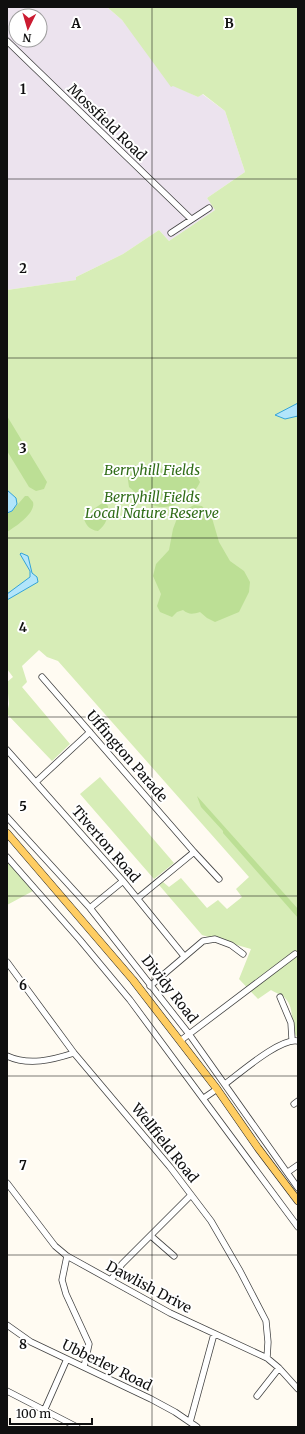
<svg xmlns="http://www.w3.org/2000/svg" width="305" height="1434" viewBox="0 0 305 1434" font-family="Merriweather,serif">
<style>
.industrial{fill:#ece3ee;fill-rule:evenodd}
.green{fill:#d7edb7}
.forest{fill:#bcdf95}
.water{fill:#b2e5fb;stroke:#33a3d8}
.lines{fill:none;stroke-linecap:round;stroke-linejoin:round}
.minor-casing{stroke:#424242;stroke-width:7}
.major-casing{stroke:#202020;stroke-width:8}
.minor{stroke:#fff;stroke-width:5.5}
.major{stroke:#ffcd62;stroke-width:7}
.grid{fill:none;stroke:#0f0f0f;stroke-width:1;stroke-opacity:0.55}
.labels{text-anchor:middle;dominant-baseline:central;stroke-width:4;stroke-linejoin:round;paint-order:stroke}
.street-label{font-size:14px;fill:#0f0f0f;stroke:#fff}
.park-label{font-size:14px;font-style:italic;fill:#316d19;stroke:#fff}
.grid-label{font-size:13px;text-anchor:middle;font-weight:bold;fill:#0f0f0f;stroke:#fff;stroke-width:4;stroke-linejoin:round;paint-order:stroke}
</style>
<rect width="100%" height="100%" fill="#fffbf2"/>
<path class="industrial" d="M7,7H107L122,20L173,85L198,97L202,94L225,111L245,172L207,198L215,210L169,241L159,230L123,254L76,277L77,280L7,290ZM16,16H40V40H16Z"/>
<path class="green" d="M107,7H298L297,1037C289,1026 296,1009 285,998C283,995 275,993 271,990L258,999L239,979L251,949L202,935L159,885L163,882L169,887L181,878L207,908L218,900L227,909L242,897L236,889L249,877L58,661L47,657L39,650L22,666L27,682L22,687L70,744L52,761L7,714L9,704L7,682L13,677L7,669V290L76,280V277L123,254L159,230L169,241L215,210L207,198L245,172L225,111L203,94L198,97L173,86L171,87L122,20Z
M100,777L174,863L154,879L80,794Z
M7,861L33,891L7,905Z"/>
<path class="forest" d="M7,416L47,482L44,489L36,491L29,487L7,451Z
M134,465L157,466L173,476L196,475L200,482C194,496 176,508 160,507C149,506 137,494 129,487L127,473Z
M25,496H28L33,502C36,513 15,527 7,532V514L12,511Z
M104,502L108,506C108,517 107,524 98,531C89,530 85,524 83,516Z
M194,505L202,506L212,518L219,542L230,561L244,571L250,582L249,592L239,612L215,622L207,618L200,612C193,614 189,615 183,610L177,612L172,617L160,612L157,606L161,594L153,576L156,564L169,550L173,529L179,513Z
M197,796L298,909V918L223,833V831L201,807Z"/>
<path class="water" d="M298,403V416L285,419L275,415Z
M7,490L16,498L17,504L12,511L7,513Z
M21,553L28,556L32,573L37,577L38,582L7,600V594L30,577V571L20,554Z"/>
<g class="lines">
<defs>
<path id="minor" d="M7,41L191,219
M171,233L209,208
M42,677L194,852L219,879
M7,750L123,881L184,956
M36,782L90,732
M7,817L90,908L189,1034L298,1188
M7,857L80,940L130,1000L298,1227
M138,898L194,852
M90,908L123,881
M7,962L74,1053L170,1167L211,1221L240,1271L266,1321L268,1342L267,1358
M150,986L203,941L215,939L231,945L243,954
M280,997L291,1023L292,1039
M180,1041L295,954
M7,1056C29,1066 52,1060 74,1053
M225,1084C240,1073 281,1037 298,1041
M204,1098L217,1089
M294,1104L298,1101
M288,1172L298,1165
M7,1183L55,1246L67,1256L170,1313L267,1358L279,1368L298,1389
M151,1236L174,1256
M67,1256L62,1280L66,1294L89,1344L84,1367
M111,1280L122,1264L191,1195
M7,1325L31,1342L151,1399L175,1412L197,1427
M7,1391L77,1427
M257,1396L279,1368
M44,1411L67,1359
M190,1422L214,1334"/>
<path id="major" d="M7,833L133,980L217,1089L258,1148L298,1201"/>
</defs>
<use href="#minor" class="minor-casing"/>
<use href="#major" class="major-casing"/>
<use href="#minor" class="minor"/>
<use href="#major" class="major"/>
</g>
<path class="grid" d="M152,7V1427M7,179H298M7,358H298M7,538H298M7,717H298M7,896H298M7,1076H298M7,1255H298"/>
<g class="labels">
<g class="street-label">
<text transform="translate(107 122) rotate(44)">Mossfield Road</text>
<text transform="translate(127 756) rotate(49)">Uffington Parade</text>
<text transform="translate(106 844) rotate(49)">Tiverton Road</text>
<text transform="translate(170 989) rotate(52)">Dividy Road</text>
<text transform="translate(165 1143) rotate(51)">Wellfield Road</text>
<text transform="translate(149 1287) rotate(28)">Dawlish Drive</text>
<text transform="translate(107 1365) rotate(26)">Ubberley Road</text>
</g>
<g class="park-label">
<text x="152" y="470">Berryhill Fields</text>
<text x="152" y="497">Berryhill Fields<tspan x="152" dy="16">Local Nature Reserve</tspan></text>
</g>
</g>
<g class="grid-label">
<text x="76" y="28">A</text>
<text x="229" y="28">B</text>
<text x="23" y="94">1</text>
<text x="23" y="273">2</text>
<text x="23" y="453">3</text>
<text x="23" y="632">4</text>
<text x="23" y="811">5</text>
<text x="23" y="990">6</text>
<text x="23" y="1170">7</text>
<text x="23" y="1349">8</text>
</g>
<rect width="305" height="1434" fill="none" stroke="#0f0f0f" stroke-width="16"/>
<g transform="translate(28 28) rotate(185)"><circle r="19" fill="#ffffff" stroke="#9f9f9f"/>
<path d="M0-3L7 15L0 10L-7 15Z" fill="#cb1b31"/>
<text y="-6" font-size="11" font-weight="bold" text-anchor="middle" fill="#0f0f0f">N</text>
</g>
<path d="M10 1418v6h82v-6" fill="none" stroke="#0f0f0f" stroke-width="2"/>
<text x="16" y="1418" font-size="12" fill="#0f0f0f" stroke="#ffffff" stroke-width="3" paint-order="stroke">100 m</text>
</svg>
